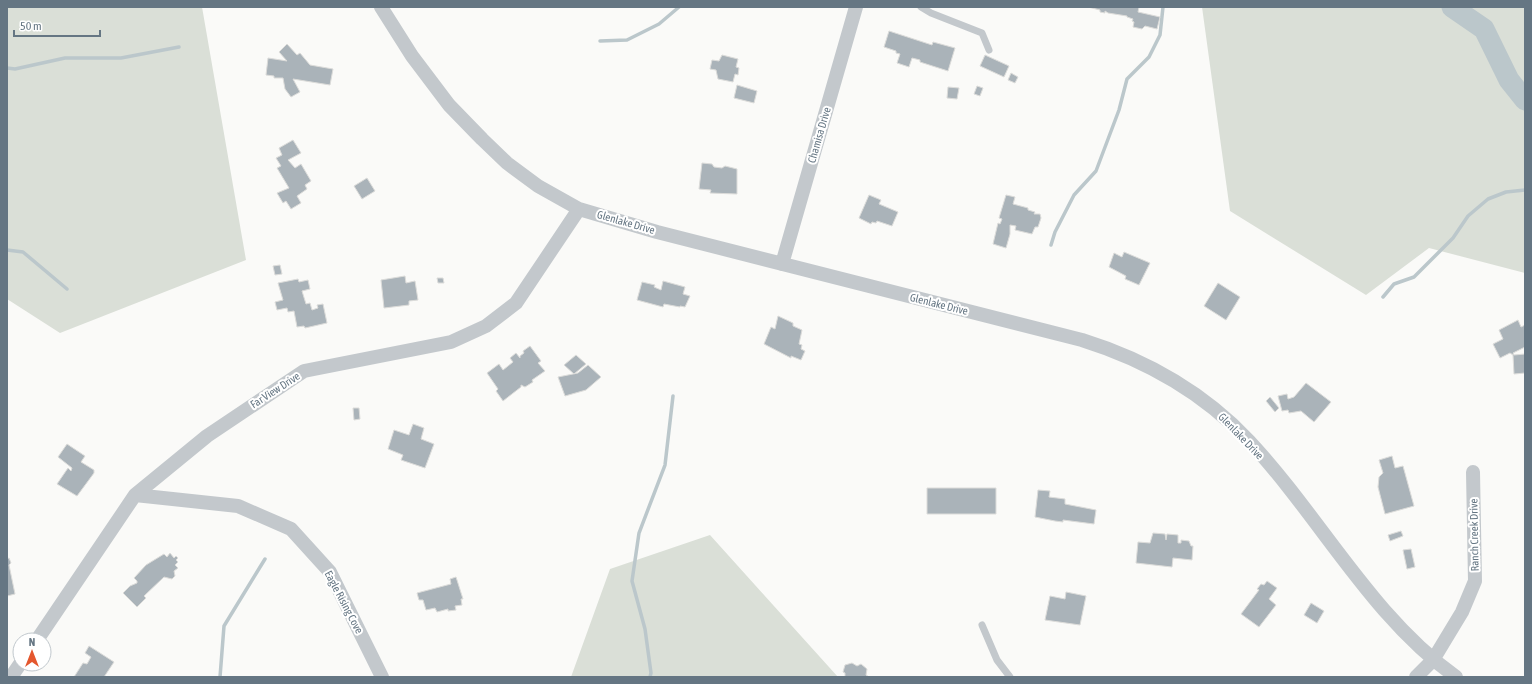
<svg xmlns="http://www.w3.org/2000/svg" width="1532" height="684" viewBox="0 0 1532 684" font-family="'Asap Condensed',sans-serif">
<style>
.green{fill:#dadfd7}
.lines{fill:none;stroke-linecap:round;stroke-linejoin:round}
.stream{stroke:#bbc7cb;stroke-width:3.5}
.river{stroke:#bbc7cb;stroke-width:21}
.building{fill:#aab3b9;stroke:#dcdcda}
.service{stroke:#c3c8cc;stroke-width:7}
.minor{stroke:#c3c8cc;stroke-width:14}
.labels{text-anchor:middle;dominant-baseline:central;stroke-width:4;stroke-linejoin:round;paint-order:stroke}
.street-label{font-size:11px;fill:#657683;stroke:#fff}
</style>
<rect width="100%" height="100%" fill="#fafaf8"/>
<path class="green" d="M7,7H202L246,260L60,333L7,299Z
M1202,7H1525V273L1429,248L1366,295L1230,211Z
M710,535L838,677H571L610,569Z"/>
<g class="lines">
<path class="stream" d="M600,41L627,40L659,24L679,7
M7,68L15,69L65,58H121L179,47
M1051,245L1055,232L1074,195L1096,171L1119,110L1127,79L1149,57L1160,35L1163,7
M7,250L23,252L67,289
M1383,297L1394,284L1414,277L1453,238L1468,216L1488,199L1506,192L1525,190
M220,677L224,626L265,559
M650,677L651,673L645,629L632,581L639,533L665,465L673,396"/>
<path class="river" d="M1452,7L1484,29L1509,80L1525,100"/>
</g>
<path class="building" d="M1088,7H1139L1138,12L1160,17L1157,29L1145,26L1142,29L1133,27L1134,22L1132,21L1133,19L1127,17V16L1108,13L1105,11V13L1100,12V10Z
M889,31L932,45L933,42L955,48L948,71L920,62V60L912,58L909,67L897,63L900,54L896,53V51L884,47Z
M287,44L297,55L300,53L310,65L333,69L330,85L293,79L300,92L291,97L285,89L283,78H274V76L266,75L268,58L287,61L279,52Z
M722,55L738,59L736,67L739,68L738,75L735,74L733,82L718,79L716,70L710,69L712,60L719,61Z
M985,55L1009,66L1004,77L980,66Z
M1011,73L1018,77L1015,83L1008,80Z
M737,85L757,91L754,103L734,98Z
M977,86L983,88L980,96L974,94Z
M948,87L959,88L957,99L947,98Z
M293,140L301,153L288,160L295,168L301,164L311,181L305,185L307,189L297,196L301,203L291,209L286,201L283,203L277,193L289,188L277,168L281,166L276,158L282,155L279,148Z
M702,163L712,164L714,167L722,168L725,166L737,169V194L710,193L711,190L699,189Z
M367,178L375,191L362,199L354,186Z
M869,195L881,200L879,204L898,212L892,226L877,221L876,223L872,222L871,224L859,218Z
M1006,195L1015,197L1013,204L1028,208V210L1035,212L1034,214H1040L1041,218L1038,227H1035L1032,234L1015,230L1016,226L1010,225V234L1006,248L993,244L998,223L1000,224L1002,219L999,218Z
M1124,252L1150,263L1139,285L1125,279L1126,276L1109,267L1114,253L1122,257Z
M280,265L282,274L275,275L273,266Z
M405,276L406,283L415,281L418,300L409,301V305L384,308L381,280Z
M437,278H443L444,283H438Z
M298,279L299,282L308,280L310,289L302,291L306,304L310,303L312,310L318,308L317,305L323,304L327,323L305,328L304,326L297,327L294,311L288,312L287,308L277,310L275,302L283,300L278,283Z
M663,281L685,287L683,294L690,296L685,307L680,306V307L664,304L663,307L637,300L642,282L655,285L654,287L661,290Z
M1218,283L1240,297L1226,320L1204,306Z
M778,316L793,323V326L802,330L799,344L802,345L801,349L805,351L801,360L791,356V358L764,344L771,327L775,329Z
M1518,320L1521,327L1525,325V347L1513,353L1514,355L1525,354V373L1514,374L1513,355L1510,353L1500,358L1493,344L1503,339L1499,330Z
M530,346L541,361L538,363L545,371L532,380L533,382L525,387L521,385V387L503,401L496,391L498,389L487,373L499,364L503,370L513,362L510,358L516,353L520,358V356L524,353L523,351Z
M576,355L586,364L574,374L564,365Z
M588,365L601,377L586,390L565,396L558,377L578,373Z
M1306,383L1331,402L1314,422L1301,411L1289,413L1288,410L1282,411L1278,396L1287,394L1288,399L1294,397Z
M1270,397L1279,408L1275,412L1266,401Z
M353,408H359L360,419L354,420Z
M413,424L424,428L421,439L434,444L425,468L401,460L403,455L388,449L394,430L409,435Z
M67,444L85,456L81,462L94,470V473L77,496L57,484L68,468L71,471L72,468L58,457Z
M1392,456L1395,468L1403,466L1414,506L1385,514L1378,487L1379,477L1383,473L1379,460Z
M927,488H996V514H927Z
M1038,490L1050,491L1049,497L1065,499V504L1096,510L1094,524L1063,520V522L1055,521L1035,517Z
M1401,531L1403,536L1390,541L1388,535Z
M1153,533L1165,534L1166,540L1167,534L1178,535V543H1181V540L1189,541L1191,546H1193L1192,560L1173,558L1172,567L1136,563L1138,542L1150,543Z
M1411,549L1415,567L1407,569L1403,550Z
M170,553L174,558L176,556L178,558L176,560L178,562L175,565L178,568L174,571L175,576L172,579L164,577L144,596L146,598L137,607L123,593L130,586L137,583V581L134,578L146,565L164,554L167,557Z
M9,558L11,563L9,565L15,594L7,596V559Z
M456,577L463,599H461L462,605L455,606L456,610L448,611V609L437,612L435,608L426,610L423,600H419L417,593L451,584L450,579Z
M1267,581L1277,588L1269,599L1276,605L1259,627L1241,614L1259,590L1257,589L1261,584L1264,585Z
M1066,592L1086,596L1080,625L1045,620L1050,596L1065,599Z
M1311,603L1324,611L1317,623L1304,615Z
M89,646L114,662L104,677H74L83,663L87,664L91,657L85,653Z
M852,663L857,666L861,664L867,669L866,675L869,677H845V673L843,672L845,665Z"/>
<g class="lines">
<path class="service" d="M921,7L931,13L982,33L989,50
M982,625L997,660L1010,677"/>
<path class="minor" d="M381,7L412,56L449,105L482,139L507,163L538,186L579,209L657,232L1082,340C1146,360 1202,391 1249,441C1321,518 1370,615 1456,677
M782,264L856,7
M135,495L238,506L291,529L330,572L382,677
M37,640L135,495L207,436L304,371L451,342L486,326L516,303L579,209
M11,677L20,664
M1416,677L1433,660L1462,612L1475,581L1473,472"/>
</g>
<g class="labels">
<g class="street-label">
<text transform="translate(819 135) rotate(-74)">Chamisa Drive</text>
<text transform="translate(626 222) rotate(16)">Glenlake Drive</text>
<text transform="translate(939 304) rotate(14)">Glenlake Drive</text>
<text transform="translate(275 390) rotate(-33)">Far View Drive</text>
<text transform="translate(1241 436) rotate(46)">Glenlake Drive</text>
<text transform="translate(1474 535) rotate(-91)">Ranch Creek Drive</text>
<text transform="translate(344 602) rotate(62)">Eagle Rising Cove</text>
</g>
</g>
<rect width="1532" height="684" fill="none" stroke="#657683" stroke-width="16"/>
<g transform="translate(32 652)"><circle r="19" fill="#ffffff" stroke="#c1c8cd"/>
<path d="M0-3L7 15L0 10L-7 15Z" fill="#e4572e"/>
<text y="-6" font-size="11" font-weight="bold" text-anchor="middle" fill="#657683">N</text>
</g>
<path d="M14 30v6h86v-6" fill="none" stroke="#657683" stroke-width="2"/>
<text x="20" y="30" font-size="12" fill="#657683" stroke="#ffffff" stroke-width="3" paint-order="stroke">50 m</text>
</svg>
